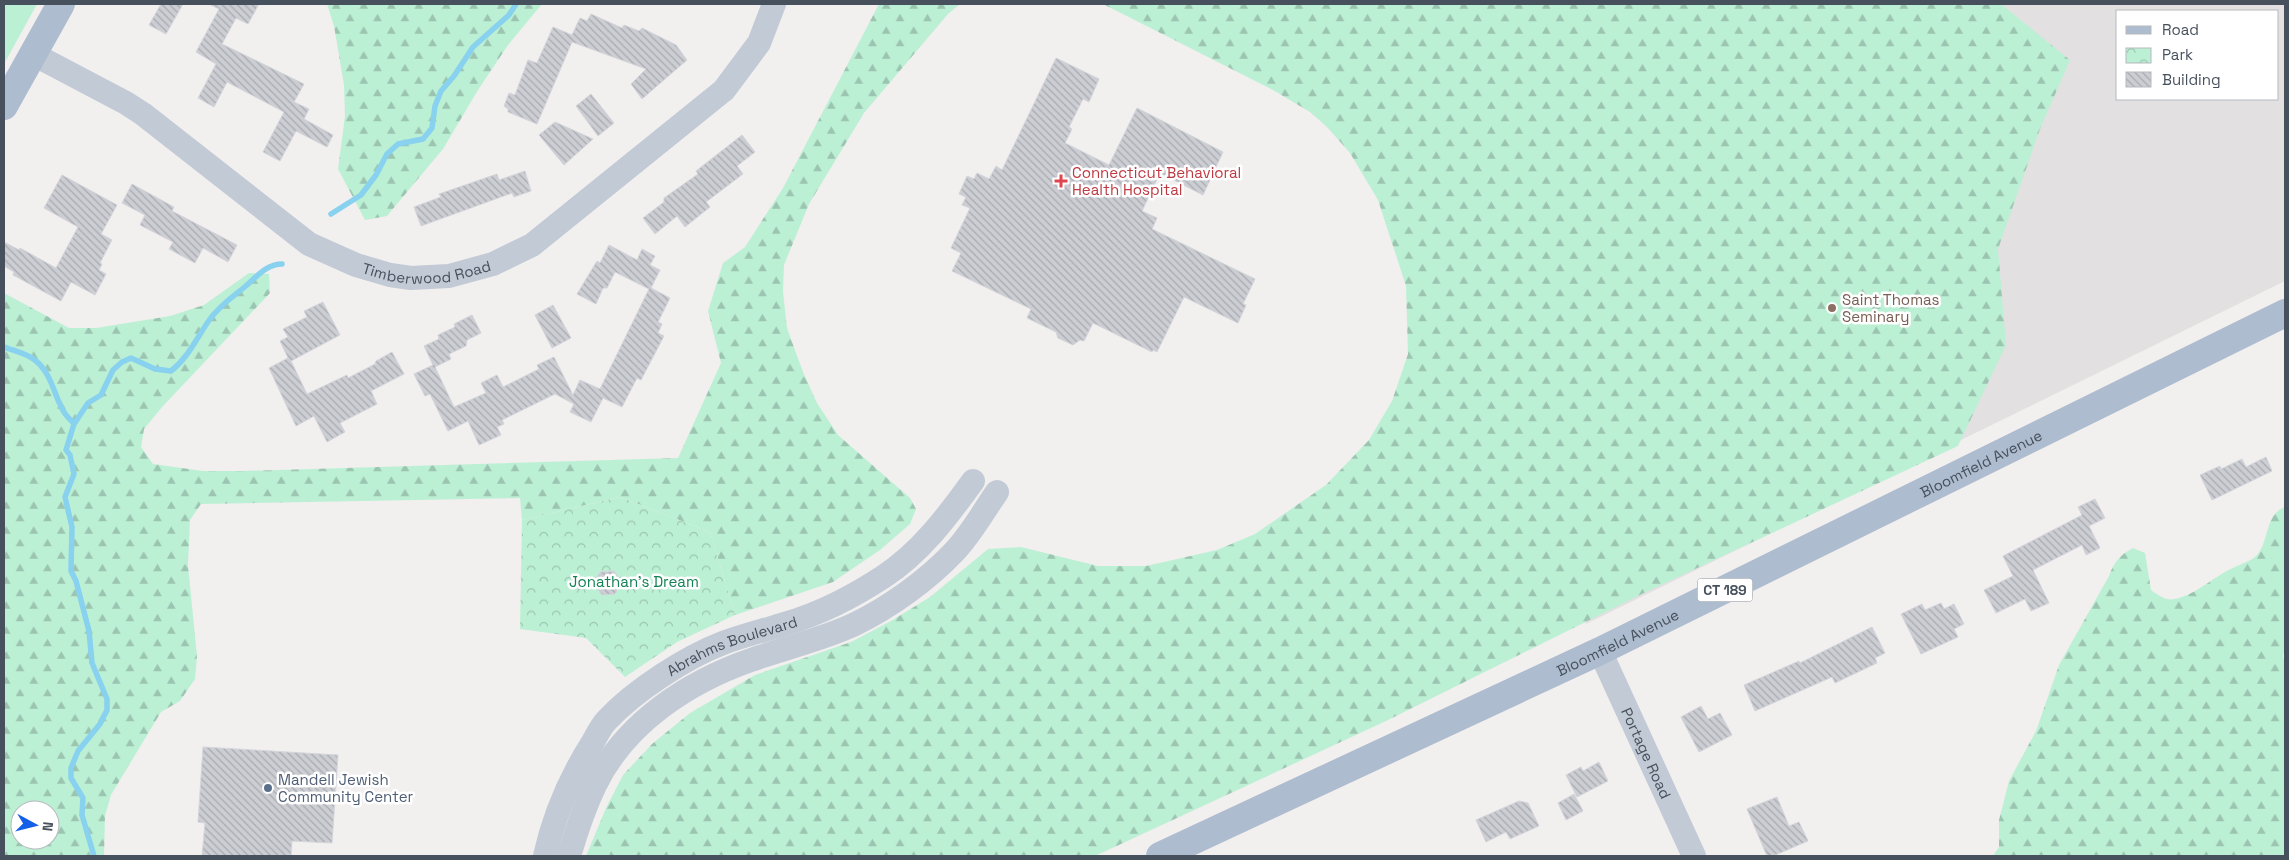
<svg xmlns="http://www.w3.org/2000/svg" width="2289" height="860" viewBox="0 0 2289 860" font-family="'Space Grotesk',sans-serif">
<style>
.education{fill:#e3e0e1;fill-rule:evenodd}
.grass{fill:#bcf0d5}
.forest{fill:url(#forest-firs);fill-rule:evenodd}
.park{fill:url(#park-crowns)}
.lines{fill:none;stroke-linecap:round;stroke-linejoin:round}
.stream{stroke:#88d1ef;stroke-width:5.5}
.building{fill:url(#building-back-hatch);stroke:#d3d5db}
.minor{stroke:#c2cad5;stroke-width:24}
.major{stroke:#aebccf;stroke-width:28}
.health-dot{fill:#e0444e;stroke:#fff;stroke-width:2}
.education-dot{fill:#8d6e63;stroke:#fff;stroke-width:2}
.service-dot{fill:#5c6f8a;stroke:#fff;stroke-width:2}
.labels{text-anchor:middle;dominant-baseline:central;stroke-width:5;stroke-linejoin:round;paint-order:stroke}
.shield{fill:#fff;stroke:#7e858e;stroke-width:1}
.shield-label{font-size:14px;font-weight:bold;fill:#47515d}
.health-label{font-size:15px;fill:#be3a42;stroke:#fff;text-anchor:start}
.street-label{font-size:15px;fill:#47515d;stroke:#fff}
.education-label{font-size:15px;fill:#785e54;stroke:#fff;text-anchor:start}
.park-label{font-size:15px;fill:#148254;stroke:#fff}
.service-label{font-size:15px;fill:#4e5e75;stroke:#fff;text-anchor:start}
</style>
<defs>
<pattern id="forest-firs" width="22" height="20" patternUnits="userSpaceOnUse" patternTransform="scale(1.25)"><rect width="22" height="20" fill="#bcf0d5"/><path d="M5 1l3.5 6h-7zM16 11l3.5 6h-7z" fill="#9bc5b0"/></pattern>
<pattern id="park-crowns" width="20" height="18" patternUnits="userSpaceOnUse" patternTransform="scale(1.25)"><rect width="20" height="18" fill="#bcf0d5"/><path d="M2 6a3 3 0 1 1 6 0M12 15a3 3 0 1 1 6 0" fill="none" stroke="#9bc5b0"/></pattern>
<pattern id="building-back-hatch" width="6" height="6" patternUnits="userSpaceOnUse" patternTransform="scale(1.25)"><rect width="6" height="6" fill="#ccced4"/><path d="M-1 5l2 2M0 0l6 6M5-1l2 2" fill="none" stroke="#a7aaaf"/></pattern>
</defs>
<rect width="100%" height="100%" fill="#f2efef"/>
<path class="education" d="M1284,4H2285V281L1586,624ZM2118,11H2278V99H2118Z"/>
<path class="grass" d="M4,4H37L4,64Z"/>
<path class="forest" d="M327,4H542L508,45L478,90L443,149L387,216L365,220L338,169L345,116L344,85L334,26Z
M879,4H960L948,14L864,113L809,204L784,265L783,292L787,328L803,372L817,403L838,435L910,498L916,509L910,524L880,550L833,582L735,615L710,532L620,497L522,520L520,498L201,504L190,520L188,565L197,656L195,679L180,701L161,712L111,795L105,816L104,856H4V293L69,328H96L170,316L204,305L249,273L269,274L270,293L163,406L144,429L141,447L153,464L203,471H243L678,458L721,363L708,311L723,263L745,247L783,188ZM20,810H50V840H20Z
M1103,4H2001L2070,60L2040,129L1998,249L2006,345L1958,446L1646,592L1386,721L1095,856H586L606,808L623,775L652,744L690,713L755,675L851,642L891,621L930,597L988,549L1021,547L1098,566H1146L1217,550L1255,534L1326,485L1369,440L1392,401L1408,354L1406,286L1378,200L1350,153L1327,127L1310,112L1273,90Z
M2285,507V647L2283,656L2285,663V856H1993L1999,847V820L2009,781L2036,731L2059,665L2109,576C2114,562 2120,555 2133,548L2145,553L2151,590C2158,595 2165,601 2175,599C2196,595 2214,576 2233,568C2240,564 2252,561 2257,555C2270,540 2264,515 2285,507Z"/>
<path class="park" d="M620,497L710,532L735,615L677,642L625,677L586,638L520,629L522,520Z"/>
<g class="lines">
<path class="stream" d="M331,214L361,195L376,175L387,154L398,144L423,139L432,128L435,106L441,91L454,76L473,47L509,15L516,4
M4,347C14,351 27,353 36,361C52,374 54,396 64,412C66,416 71,420 74,424
M94,856L82,815L83,798L71,778V768L78,751L100,724L107,710V699L92,663L89,631L76,581L71,571L72,527L65,497L74,474L70,455L66,450L74,424L88,403L101,395L113,370L122,362L131,358L155,369L171,371C189,357 197,337 210,319C220,305 234,296 247,285C257,276 267,264 282,264"/>
</g>
<path class="building" d="M161,4H183L166,34L149,25Z
M209,4H259L248,24L236,18L222,44L304,84L294,102L309,109L304,119L333,135L327,147L296,131L280,161L263,152L284,112L227,82L214,107L198,98L216,64L196,52L219,9Z
M591,14L622,28L624,25L639,31L642,28L676,45L687,60L642,99L631,84L646,69L572,42L537,124L508,112V109L504,106L509,93L515,95L528,60L537,63L553,27L572,35L580,18L587,21Z
M1056,58L1099,79L1089,102L1083,99L1069,127L1072,129L1065,143L1109,165L1137,108L1223,152L1203,195L1160,173L1142,211L1157,218L1152,229L1255,279L1243,304L1246,305L1238,323L1184,297L1157,352L1153,350L1152,352L1093,323L1084,341L1080,340L1073,345L1058,338L1056,332L1027,318L1031,309L952,271L961,253L951,248L970,208L962,205L966,197L959,194L967,176L974,179L977,173L989,179L996,166L1002,170Z
M591,94L614,123L598,136L576,106Z
M555,122L593,139L564,165L539,135Z
M742,135L755,152L737,166L743,174L706,202L710,207L685,227L677,216L655,234L643,218L664,202V198L698,174L696,171Z
M525,171L531,191L514,197L512,193L421,226L414,207L441,197L439,194L497,174L499,180Z
M62,175L117,205L101,234L112,240L100,263L102,264L99,270L106,274L95,295L71,282L61,301L13,275L14,272L4,266V242L19,250L20,248L56,268L78,227L44,208Z
M132,184L174,207L172,211L237,245L228,262L203,248L195,263L169,249L173,242L140,225L145,215L122,203Z
M609,245L637,260L642,249L655,256L650,265L660,270L651,288L670,298L658,322L662,324L658,333L664,336L641,380L637,378L622,407L603,398L591,422L570,412L574,404L555,394L502,420L504,424L497,427L501,435L479,445L468,421L448,431L430,394L425,396L414,374L433,365L424,346L439,339L438,335L455,327L454,324L472,315L481,333L467,340L466,346L449,354L451,359L435,367L454,407L486,393L481,383L497,375L503,387L539,369L537,365L554,357L573,395L580,380L600,389L649,289L615,272L607,288H603L596,304L577,294L597,261L600,263Z
M323,302L340,335L291,361L307,394L347,375L348,378L375,364L376,361L392,352L404,374L371,391L377,404L340,423L345,432L327,442L314,416L296,426L269,368L288,358L280,341L288,337L283,329L307,317L304,311Z
M553,305L571,338L552,348L535,315Z
M2266,457L2272,471L2212,500L2200,475L2220,466L2221,469L2242,459L2246,467Z
M2095,499L2105,518L2089,526L2100,548L2086,555L2082,545L2033,570L2049,603L2031,611L2025,599L1996,613L1984,590L2013,576L2003,556L2082,515L2078,507Z
M614,571L621,582L615,594L602,595L594,584L600,572Z
M1941,603L1944,609L1954,604L1964,624L1954,629L1958,637L1921,654L1901,614L1922,604L1925,610Z
M1872,627L1885,653L1875,658L1877,663L1835,683L1832,677L1755,711L1744,685L1799,661L1800,663Z
M1701,706L1708,719L1720,713L1732,735L1699,752L1681,717Z
M203,747L338,755L332,843L292,841L291,856H202L205,823L198,822Z
M1599,762L1608,781L1577,797L1566,775L1581,767L1583,771Z
M1574,794L1583,811L1566,820L1558,803Z
M1777,797L1789,826L1799,822L1808,841L1773,856H1767L1747,809Z
M1519,801L1528,803L1539,826L1510,839L1506,832L1486,842L1476,820Z"/>
<g class="lines">
<g class="minor">
<path id="s1" d="M33,54L126,103L143,114L309,244L356,265L390,275L411,278L449,276L493,264L532,245L724,90L759,43L774,4"/>
<path id="s2" d="M1600,651L1694,856"/>
<path id="s3" d="M545,856C554,815 570,778 593,742C597,735 601,726 607,720C634,691 686,657 723,643C744,635 766,630 788,623C821,613 854,596 883,577C920,553 947,517 973,481"/>
<path d="M569,856C576,832 584,808 595,785C625,723 688,682 751,660C784,648 824,639 855,624C890,607 926,581 953,553C970,536 983,512 997,492"/>
</g>
<g class="major">
<path d="M4,106L61,4"/>
<path id="s4" d="M1160,856L1600,651L2285,313"/>
</g>
</g>
<path class="health-dot" d="M1058.5 173.5h5v5h5v5h-5v5h-5v-5h-5v-5h5z"/>
<circle class="education-dot" cx="1832" cy="308" r="5"/>
<circle class="service-dot" cx="268" cy="788" r="5"/>
<g class="labels">
<rect class="shield" x="1697.5" y="578.5" width="55" height="23" rx="4"/>
<g class="shield-label">
<text x="1725" y="590">CT 189</text>
</g>
<g class="health-label">
<text x="1072" y="172">Connecticut Behavioral<tspan x="1072" dy="17">Health Hospital</tspan></text>
</g>
<g class="street-label">
<text stroke="none"><textPath href="#s1" startOffset="460">Timberwood Road</textPath></text>
<text stroke="none"><textPath href="#s4" startOffset="910">Bloomfield Avenue</textPath></text>
<text stroke="none"><textPath href="#s4" startOffset="505">Bloomfield Avenue</textPath></text>
<text stroke="none"><textPath href="#s3" startOffset="298">Abrahms Boulevard</textPath></text>
<text stroke="none"><textPath href="#s2" startOffset="112">Portage Road</textPath></text>
</g>
<g class="education-label">
<text x="1842" y="299">Saint Thomas<tspan x="1842" dy="17">Seminary</tspan></text>
</g>
<g class="park-label">
<text x="634" y="581">Jonathan's Dream</text>
</g>
<g class="service-label">
<text x="278" y="779">Mandell Jewish<tspan x="278" dy="17">Community Center</tspan></text>
</g>
</g>
<rect width="2289" height="860" fill="none" stroke="#47515d" stroke-width="10"/>
<rect x="2116" y="10" width="162" height="90" fill="#ffffff" stroke="#b5b9be"/>
<rect x="2126" y="26" width="25" height="8" fill="#aebccf" stroke="#b5b9be"/>
<text x="2162" y="35" font-size="15" fill="#47515d">Road</text>
<rect x="2126" y="48" width="25" height="15" fill="url(#park-crowns)" stroke="#b5b9be"/>
<text x="2162" y="60" font-size="15" fill="#47515d">Park</text>
<rect x="2126" y="72" width="25" height="15" fill="url(#building-back-hatch)" stroke="#b5b9be"/>
<text x="2162" y="85" font-size="15" fill="#47515d">Building</text>
<g transform="translate(35 825) rotate(97)"><circle r="24" fill="#ffffff" stroke="#b5b9be"/>
<path d="M0-4L9 19L0 12L-9 19Z" fill="#145fe7"/>
<text y="-8" font-size="14" font-weight="bold" text-anchor="middle" fill="#47515d">N</text>
</g>
</svg>
